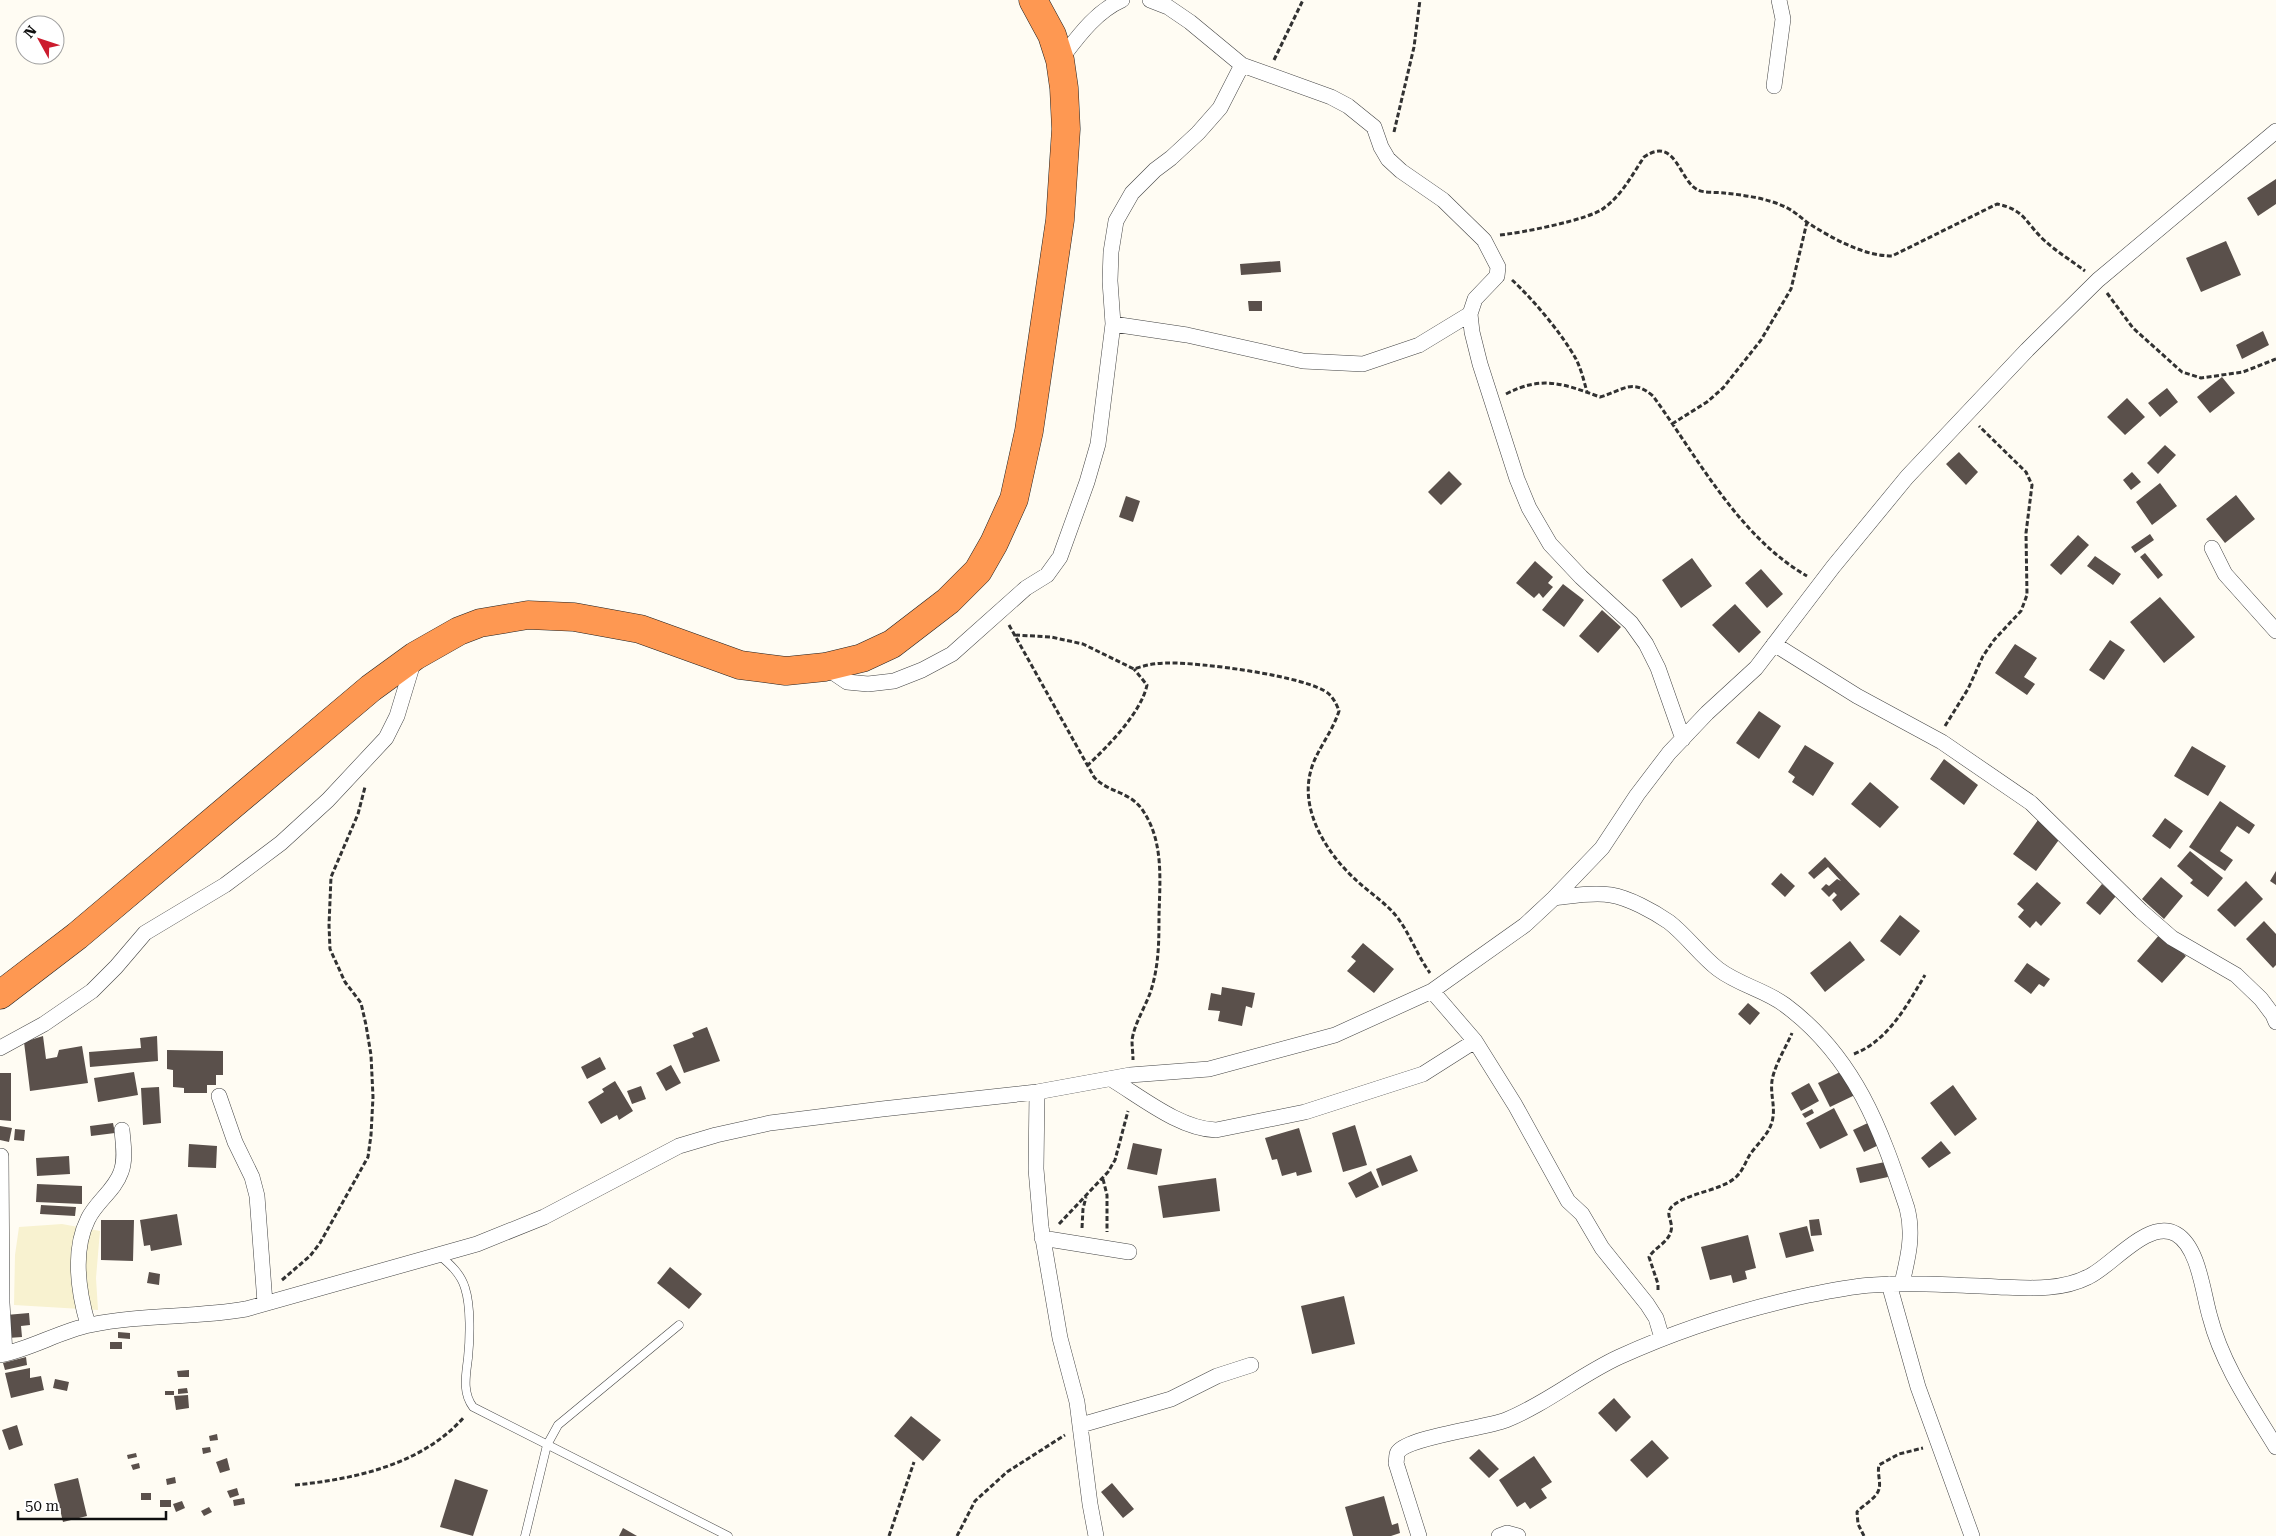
<svg xmlns="http://www.w3.org/2000/svg" width="2276" height="1536" viewBox="0 0 2276 1536" font-family="'Roboto Serif',serif">
<style>
.farmland{fill:#f8f2d0}
.building{fill:#5a504b}
.lines{fill:none;stroke-linecap:round;stroke-linejoin:round}
.lane-casing{stroke:#434343;stroke-width:9}
.street-casing{stroke:#434343;stroke-width:16}
.highway-casing{stroke:#212121;stroke-width:29}
.path{stroke:#323232;stroke-width:3;stroke-dasharray:5 2.5;stroke-linecap:butt}
.lane{stroke:#fff;stroke-width:8}
.street{stroke:#fff;stroke-width:15}
.highway{stroke:#fe9852;stroke-width:28}
</style>
<rect width="100%" height="100%" fill="#fffcf3"/>
<path class="farmland" d="M62,1224L100,1231L96,1278L98,1310L14,1305L15,1255L19,1227Z"/>
<path class="building" d="M2276,179V204L2258,216L2247,198Z
M2226,241L2241,275L2201,292L2186,258Z
M1280,261L1281,272L1241,275L1240,264Z
M1248,301H1262V311H1249Z
M2263,331L2269,345L2242,359L2236,345Z
M2222,377L2235,393L2210,413L2197,397Z
M2167,388L2178,402L2160,417L2148,403Z
M2127,398L2145,417L2125,435L2107,417Z
M2165,445L2176,455L2158,474L2147,463Z
M1959,452L1978,472L1966,485L1946,464Z
M1449,471L1462,484L1441,505L1428,492Z
M2132,472L2141,482L2131,490L2123,480Z
M2160,483L2177,506L2152,525L2136,502Z
M2236,495L2255,519L2225,543L2206,519Z
M1126,496L1140,501L1133,522L1119,517Z
M2150,534L2154,540L2135,553L2131,547Z
M2078,535L2089,545L2061,575L2050,565Z
M2145,553L2163,575L2158,579L2140,557Z
M2095,556L2121,574L2113,585L2087,566Z
M1692,558L1712,586L1681,608L1662,580Z
M1535,561L1553,577L1548,583L1553,587L1543,598L1539,593L1534,598L1516,583Z
M1761,569L1783,594L1767,608L1745,583Z
M1563,584L1584,600L1564,627L1542,610Z
M2160,597L2195,637L2164,663L2130,622Z
M1735,604L1761,632L1739,653L1712,625Z
M1602,610L1621,627L1598,653L1579,636Z
M2110,640L2125,650L2104,680L2089,670Z
M2015,644L2037,658L2024,677L2035,684L2027,695L1995,673Z
M1759,711L1781,726L1759,759L1736,743Z
M1805,745L1834,763L1813,796L1792,782L1795,777L1788,772Z
M2192,746L2226,766L2208,796L2174,776Z
M1944,759L1978,785L1964,805L1930,779Z
M1870,782L1899,807L1880,828L1851,804Z
M2220,801L2255,825L2249,834L2237,826L2220,851L2233,860L2225,871L2189,847Z
M2165,818L2183,831L2170,849L2152,836Z
M2038,820L2061,837L2036,871L2013,854Z
M2190,851L2223,878L2208,897L2190,883L2193,880L2177,866Z
M1825,857L1860,894L1841,911L1832,900L1837,895L1834,892L1829,897L1821,889L1826,884L1829,886L1837,879L1841,881L1828,867L1814,879L1808,873Z
M2276,871V885L2270,881Z
M1781,873L1795,886L1785,897L1771,884Z
M2161,877L2183,896L2164,919L2142,899Z
M2246,881L2263,899L2235,927L2217,910Z
M2037,882L2061,903L2041,926L2036,921L2030,928L2018,917L2024,910L2017,904Z
M2102,884L2116,896L2100,915L2086,903Z
M1900,915L1920,931L1900,956L1880,941Z
M2264,921L2276,934V965L2273,968L2246,939Z
M2160,934L2186,956L2162,983L2137,961Z
M1850,941L1865,960L1825,992L1810,973Z
M1363,943L1394,969L1374,993L1347,971L1356,961L1351,957Z
M2027,963L2050,979L2044,987L2039,984L2031,994L2014,981Z
M1222,987L1255,993L1252,1008L1246,1006L1242,1026L1218,1021L1220,1011L1208,1010L1211,993L1221,995Z
M1748,1003L1760,1013L1750,1025L1738,1014Z
M707,1027L720,1061L684,1073L673,1045L694,1037L692,1033Z
M43,1036L46,1059L57,1057L59,1050L82,1046L88,1083L30,1091L24,1042Z
M157,1036L158,1061L90,1067L89,1052L141,1048L140,1038Z
M167,1050L223,1051V1075H216V1085H207V1093H184V1088L173,1087V1070L167,1069Z
M600,1057L606,1069L587,1079L581,1067Z
M671,1065L681,1083L666,1091L656,1073Z
M1842,1071L1855,1095L1830,1107L1818,1083Z
M134,1072L138,1095L98,1102L94,1078Z
M0,1073H11V1121L0,1120Z
M615,1081L633,1111L619,1120L617,1115L601,1124L588,1102L604,1092L602,1089Z
M1809,1083L1819,1101L1801,1111L1791,1093Z
M1953,1085L1977,1119L1955,1136L1930,1103Z
M641,1086L646,1099L632,1104L627,1091Z
M159,1087L161,1123L143,1125L141,1088Z
M1834,1108L1848,1135L1820,1149L1806,1123Z
M1812,1109L1814,1113L1805,1118L1802,1114Z
M1872,1121L1883,1143L1864,1152L1853,1130Z
M113,1123L115,1133L91,1136L90,1126Z
M1355,1125L1367,1165L1343,1172L1332,1133Z
M0,1126L12,1128L9,1142L0,1140Z
M1299,1128L1312,1172L1297,1176L1296,1172L1282,1176L1277,1159L1272,1160L1265,1138Z
M15,1129L25,1130L24,1141L14,1140Z
M1941,1141L1951,1153L1929,1168L1921,1158Z
M1133,1143L1162,1149L1157,1175L1127,1169Z
M189,1144L217,1146L216,1168L188,1167Z
M1411,1155L1418,1171L1382,1186L1376,1169Z
M69,1156L70,1174L37,1176L36,1158Z
M1885,1162L1888,1177L1860,1183L1856,1168Z
M1371,1171L1379,1187L1356,1198L1348,1183Z
M1216,1178L1220,1211L1163,1218L1158,1186Z
M37,1184L82,1186V1204L36,1202Z
M41,1205L76,1207L75,1216L40,1214Z
M177,1214L182,1245L151,1251L150,1245L144,1246L140,1220Z
M1819,1219L1822,1235L1811,1236L1809,1220Z
M101,1220H134L133,1261L101,1260Z
M1807,1226L1814,1251L1786,1258L1779,1233Z
M1748,1235L1756,1268L1745,1271L1747,1279L1733,1283L1731,1275L1710,1280L1701,1247Z
M670,1267L702,1294L689,1309L657,1283Z
M149,1272L160,1274L159,1285L147,1283Z
M1344,1296L1355,1344L1312,1354L1301,1306Z
M29,1313L30,1325L21,1326L22,1337L8,1338L6,1315Z
M118,1332L130,1333V1339L118,1338Z
M110,1342H122V1349H110Z
M26,1357L27,1365L5,1370L3,1363Z
M30,1368V1378L41,1376L44,1390L11,1398L5,1373Z
M189,1370V1377H178L177,1371Z
M55,1379L69,1382L67,1391L53,1388Z
M187,1388L188,1393L178,1394V1389Z
M165,1391H174V1395H165Z
M188,1395L189,1408L176,1410L174,1396Z
M1614,1398L1631,1417L1616,1432L1598,1413Z
M911,1416L941,1440L923,1461L894,1436Z
M17,1425L23,1445L9,1450L2,1430Z
M217,1434L218,1440L210,1441L209,1436Z
M1652,1440L1669,1458L1647,1478L1630,1460Z
M210,1447L211,1452L203,1454L202,1448Z
M1479,1449L1499,1469L1489,1478L1469,1458Z
M136,1453L137,1457L128,1459L127,1455Z
M1534,1456L1552,1482L1541,1489L1547,1498L1530,1509L1525,1502L1517,1507L1499,1480Z
M227,1458L230,1470L220,1473L216,1462Z
M139,1463L140,1468L133,1470L131,1465Z
M175,1477L176,1483L167,1485L166,1479Z
M78,1478L87,1516L63,1522L54,1484Z
M455,1479L488,1490L473,1536L440,1527Z
M1112,1483L1134,1509L1123,1518L1101,1492Z
M237,1488L239,1495L230,1498L227,1491Z
M141,1493H151V1500H141Z
M1384,1496L1392,1525L1398,1523L1400,1533L1391,1536H1353L1345,1507Z
M244,1498L245,1504L234,1506L233,1500Z
M160,1500H171V1507H160Z
M182,1501L185,1508L176,1512L173,1504Z
M209,1507L212,1512L204,1516L201,1511Z
M623,1528L637,1536H619Z"/>
<g class="lines">
<defs>
<path id="lane" d="M439,1255C450,1264 461,1274 465,1288C471,1306 470,1339 468,1358C466,1375 462,1392 473,1407L728,1536
M525,1536L547,1445L558,1425L679,1325"/>
<path id="street" d="M1150,0L1168,7L1190,22L1242,65L1331,97L1348,106L1374,127L1381,147L1388,159L1401,171L1443,200L1484,240L1498,267L1497,276L1475,299L1470,314L1472,332L1480,364L1517,479L1529,508L1550,544L1581,577L1631,623L1646,644L1658,668L1683,739
M1060,60C1077,38 1095,12 1122,0
M1774,86L1783,19L1779,0
M1113,324L1187,335L1303,361L1363,364L1419,345L1470,314
M2212,548L2225,574L2276,631
M1774,644L1857,696L1942,742L2031,803L2141,911L2172,938L2236,975L2261,999L2273,1015L2276,1022
M825,667L847,682L868,684L894,681L922,670L952,654L1026,588L1047,575L1060,557L1087,482L1098,444L1113,324L1110,281L1111,252L1116,221L1132,193L1155,170L1171,158L1198,133L1220,108L1242,65
M1554,898C1572,896 1592,892 1611,895C1629,898 1653,911 1669,922C1687,936 1700,955 1718,969C1739,985 1765,990 1785,1005C1855,1057 1881,1129 1907,1208C1914,1234 1908,1258 1902,1283
M1432,991L1475,1041L1515,1105L1568,1201L1582,1214L1602,1248L1647,1304L1656,1318L1662,1338
M0,1048L44,1024L92,991L116,967L145,933L225,885L281,843L328,800L386,738L397,716L414,660
M1111,1079C1141,1097 1180,1129 1216,1130L1305,1112L1423,1074L1475,1041
M1037,1092L1036,1169L1041,1227L1060,1338L1077,1402L1090,1504L1096,1536
M219,1096L235,1142L252,1177L257,1196L265,1303
M1,1156L2,1303L5,1354
M1042,1238L1129,1252
M1889,1284L1918,1387L1972,1536
M88,1325C79,1294 72,1251 88,1219C96,1202 115,1190 121,1172C126,1159 123,1143 122,1130
M0,1355C31,1349 60,1331 90,1325C142,1314 195,1318 246,1309L477,1244L544,1217L679,1146L716,1135L770,1123L882,1109L1037,1092L1130,1075L1209,1069L1335,1035L1432,991L1525,925L1554,898L1602,848L1637,795L1669,753L1707,713L1756,668L1833,567L1907,477L2027,350L2098,280L2276,131
M1081,1425L1171,1399L1217,1376L1251,1365
M1419,1536L1396,1463C1397,1459 1396,1455 1398,1452C1408,1437 1486,1428 1506,1420C1546,1404 1580,1375 1619,1357C1680,1329 1744,1309 1809,1295C1830,1291 1852,1286 1873,1285C1914,1282 1956,1285 1998,1287C2028,1288 2060,1291 2088,1277C2111,1267 2148,1218 2176,1234C2199,1247 2203,1294 2210,1317C2222,1364 2251,1406 2276,1447
M1499,1536L1507,1533L1518,1536"/>
<path id="highway" d="M0,995L77,936L371,688L415,656L459,631L480,623L528,615L574,617L640,629L740,665L786,671L825,667L862,658L892,644L948,601L978,571L994,543L1014,499L1029,431L1060,220L1066,129L1064,88L1060,60L1052,35L1033,0"/>
</defs>
<use href="#lane" class="lane-casing"/>
<use href="#street" class="street-casing"/>
<use href="#highway" class="highway-casing"/>
<path class="path" d="M1274,60L1303,0
M1394,132L1414,47L1420,0
M1500,235C1520,233 1589,220 1604,208C1622,195 1632,175 1644,157C1676,135 1679,181 1698,190C1704,193 1716,192 1724,193C1743,195 1766,198 1783,206C1793,210 1800,217 1808,223C1832,238 1863,256 1892,256L1997,204C2026,210 2025,223 2045,241C2057,252 2072,261 2085,271
M1512,280C1533,299 1562,334 1576,359C1581,369 1584,381 1587,392
M2107,293L2133,328L2182,372L2201,378L2243,372L2276,359
M1506,394C1542,375 1564,384 1600,397C1624,390 1632,378 1653,396C1698,458 1739,537 1807,576
M1672,424L1707,402L1723,388L1761,340L1791,289L1807,222
M1009,625L1094,777C1107,792 1128,791 1141,808C1164,839 1160,879 1159,915C1159,939 1159,963 1152,987C1147,1005 1135,1021 1132,1040C1132,1047 1133,1053 1133,1060
M1015,635L1051,637L1083,644L1134,669C1145,665 1156,663 1168,663C1197,662 1309,676 1329,694C1334,699 1337,705 1339,711C1332,733 1316,751 1311,770C1299,811 1328,855 1357,881C1370,893 1386,903 1397,917C1410,934 1417,955 1430,973
M1945,726L1968,689L1983,656L1994,640L2021,611L2027,595L2026,533L2032,485L2026,472L1979,426
M1087,766C1108,746 1141,713 1147,685L1134,669
M1854,1054C1889,1040 1907,1005 1925,975
M1103,1179L1107,1195V1232
M1059,1224L1108,1172L1115,1160L1128,1111
M1082,1228L1083,1209L1086,1197
M282,1280L310,1256L320,1243L368,1157L371,1135L373,1097L371,1055L366,1025L361,1003L345,982L330,949L329,925L331,877L358,814L365,787
M1658,1290V1284L1649,1257C1655,1247 1668,1243 1671,1231C1674,1220 1662,1213 1675,1204C1692,1192 1724,1190 1737,1176C1744,1169 1746,1160 1751,1153C1760,1141 1771,1132 1773,1117C1775,1103 1769,1091 1773,1076C1777,1061 1786,1047 1792,1033
M295,1485C356,1479 423,1464 464,1417
M889,1536L914,1462
M957,1536L975,1501L1007,1472L1065,1435
M1864,1536L1858,1524L1857,1512C1863,1505 1877,1498 1879,1489C1881,1482 1877,1473 1879,1465L1899,1454L1923,1448"/>
<use href="#lane" class="lane"/>
<use href="#street" class="street"/>
<use href="#highway" class="highway"/>
</g>
<g transform="translate(40 40) rotate(310)"><circle r="24" fill="#ffffff" stroke="#9f9f9f"/>
<path d="M0-4L9 19L0 12L-9 19Z" fill="#cc1c2e"/>
<text y="-8" font-size="14" font-weight="bold" text-anchor="middle" fill="#101010">N</text>
</g>
<path d="M18 1511v8h148v-8" fill="none" stroke="#101010" stroke-width="2.5"/>
<text x="25" y="1511" font-size="15" fill="#101010" stroke="#ffffff" stroke-width="4" paint-order="stroke">50 m</text>
</svg>
